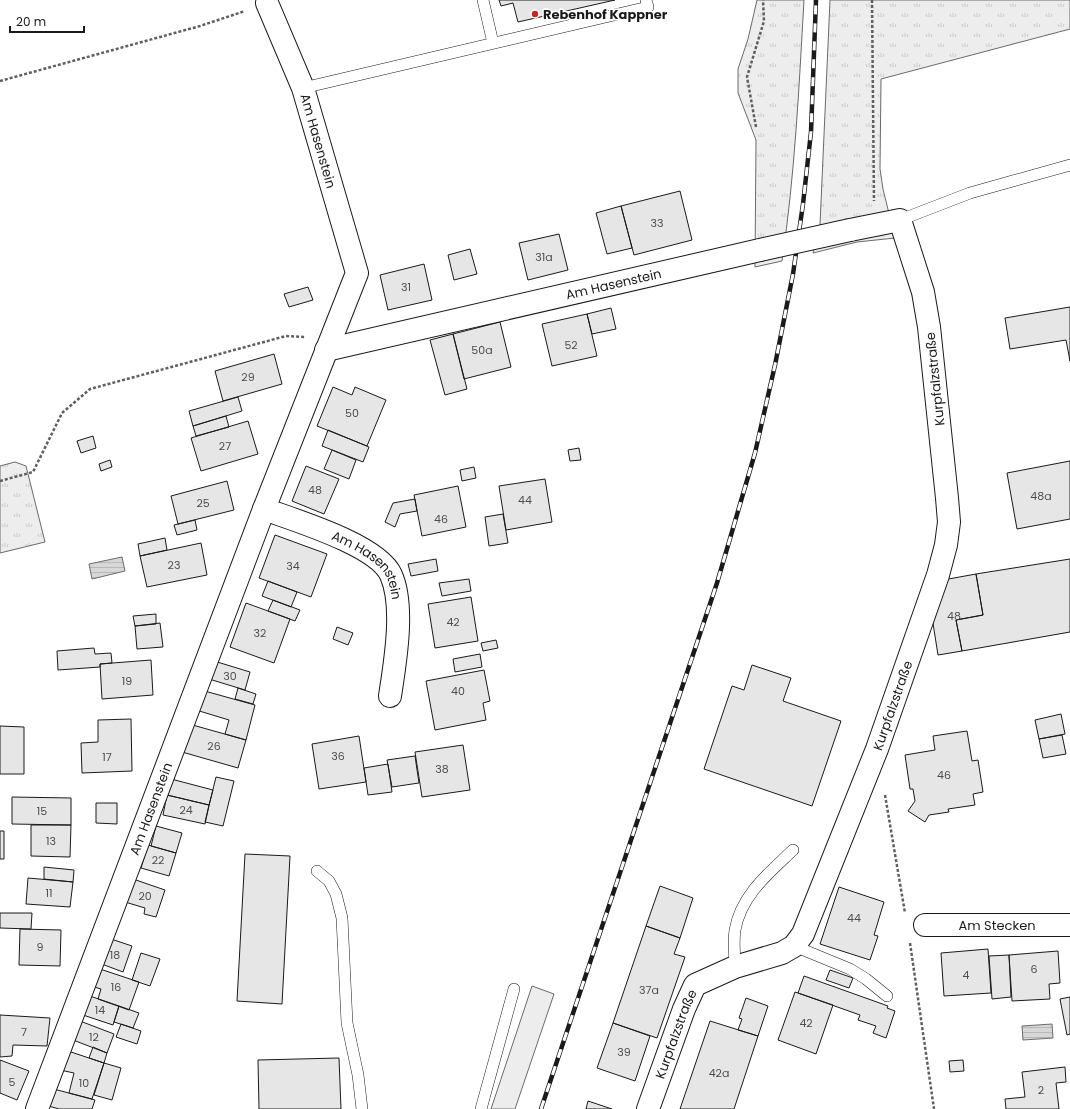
<svg xmlns="http://www.w3.org/2000/svg" width="1070" height="1109" viewBox="0 0 1070 1109" font-family="Poppins,sans-serif">
<style>
.grass{fill:url(#grass-tufts);stroke:#6a6a6a}
.built{fill:#ededed;stroke:#6a6a6a}
.water{fill:url(#water-rules);stroke:#6a6a6a}
.building{fill:#e6e6e6;stroke:#1a1a1a}
.lines{fill:none;stroke-linecap:round;stroke-linejoin:round}
.service-casing{stroke:#1a1a1a;stroke-width:12}
.minor-casing{stroke:#1a1a1a;stroke-width:24}
.path{stroke:#5f5f5f;stroke-width:2.5;stroke-dasharray:3 2;stroke-linecap:butt}
.service{stroke:#fff;stroke-width:11}
.minor{stroke:#fff;stroke-width:22}
.rail-casing{stroke:#1a1a1a;stroke-width:4.5}
.rail{stroke:#fff;stroke-width:3;stroke-dasharray:9;stroke-linecap:butt}
.minor-bridge-casing{stroke:#1a1a1a;stroke-width:24;stroke-linecap:butt}
.minor-bridge{stroke:#fff;stroke-width:22}
.poi-dot{fill:#c62828;stroke:#fff;stroke-width:1.5}
.labels{text-anchor:middle;dominant-baseline:central;stroke-width:3;stroke-linejoin:round;paint-order:stroke}
.number-label{font-size:11px;fill:#4d4d4d}
.poi-label{font-size:13px;font-weight:bold;fill:#1a1a1a;stroke:#fff;text-anchor:start}
.street-label{font-size:13px;fill:#1a1a1a;stroke:#fff}
</style>
<defs>
<pattern id="grass-tufts" width="24" height="20" patternUnits="userSpaceOnUse"><rect width="24" height="20" fill="#ededed"/><path d="M3 7l-1-3M5 7V3M7 7l1-3M15 17l-1-3M17 17v-4M19 17l1-3" fill="none" stroke="#cbcbcb"/></pattern>
<pattern id="water-rules" width="6" height="5" patternUnits="userSpaceOnUse"><rect width="6" height="5" fill="#d7d7d7"/><path d="M0 2.5h6" fill="none" stroke="#b8b8b8"/></pattern>
</defs>
<rect width="100%" height="100%" fill="#fff"/>
<path class="grass" d="M757,0H804C799,87 795,174 782,261L755,267L756,140L738,93V69L748,39Z
M830,0H1070V29L881,79L880,169L883,189L895,238L857,242L813,253L820,225Z
M15,462L26,466L45,542L0,553V466Z"/>
<path class="built" d="M532,986L554,994L515,1109H491Z"/>
<path class="water" d="M122,557L125,571L92,579L89,564Z
M1052,1024L1053,1038L1023,1040L1022,1026Z"/>
<path class="building" d="M499,0H615L518,22L513,3L501,6Z
M680,191L692,240L634,255L621,206Z
M621,206L632,248L607,254L596,213Z
M559,234L568,270L528,280L519,243Z
M470,249L477,274L454,280L448,255Z
M424,264L432,300L388,310L380,275Z
M308,287L313,300L289,307L284,294Z
M1070,307V361L1066,340L1010,349L1005,318Z
M611,308L616,329L592,334L587,314Z
M587,314L597,356L552,366L542,324Z
M500,322L511,367L464,379L453,334Z
M453,334L467,389L445,395L430,340Z
M274,354L282,384L223,401L215,371Z
M333,387L352,395L355,387L386,400L367,446L317,426Z
M238,397L242,411L193,426L189,411Z
M226,416L229,427L196,436L193,426Z
M248,421L258,454L201,471L191,438Z
M328,430L369,447L363,462L322,446Z
M93,436L96,448L81,453L77,441Z
M579,448L581,460L570,461L568,450Z
M332,450L356,460L349,479L324,469Z
M110,460L112,467L101,471L99,464Z
M1070,461V519L1017,529L1007,473Z
M306,466L339,479L324,514L292,501Z
M474,467L476,478L462,481L460,470Z
M545,479L552,522L506,530L499,486Z
M227,481L234,510L178,524L171,496Z
M458,486L466,527L422,536L414,495Z
M415,499L417,511L400,514L395,527L385,522L393,503Z
M503,514L508,543L489,546L485,517Z
M195,520L197,530L177,535L174,525Z
M275,535L327,554L311,597L259,578Z
M165,538L167,550L140,556L138,544Z
M201,543L207,575L147,587L140,556Z
M436,559L438,571L411,576L408,564Z
M1070,559V632L962,651L956,620L983,615L976,574Z
M976,574L983,615L956,620L962,651L938,655L932,617L943,580Z
M469,579L471,591L442,596L439,583Z
M268,581L297,592L291,607L262,596Z
M471,597L478,641L435,648L428,604Z
M273,600L300,610L295,621L268,611Z
M246,603L290,619L274,663L230,647Z
M156,614V624L135,626L133,616Z
M160,623L163,647L137,649L135,626Z
M337,627L353,633L348,645L333,639Z
M496,640L498,648L483,651L481,643Z
M94,648L95,654L111,653L112,663L100,664V667L58,670L57,651Z
M480,654L482,667L455,672L453,659Z
M151,660L153,695L102,699L100,664Z
M214,661L250,672L245,690L209,679Z
M752,665L791,678L783,701L841,721L812,806L704,769L732,686L744,690Z
M484,670L490,701L483,703L486,720L435,730L426,681Z
M238,688L256,694L253,704L235,699Z
M201,690L255,705L246,740L225,734L229,720L196,710Z
M1061,714L1065,734L1039,739L1035,720Z
M131,719L132,771L82,773L81,743L98,742V720Z
M189,724L246,740L238,768L182,752Z
M0,726L24,727V774H0Z
M967,731L972,761L978,760L983,792L973,794L975,805L948,809L949,812L929,815L925,822L908,811L915,801L913,789H910L905,755L935,750L933,736Z
M1062,735L1066,754L1043,758L1039,739Z
M359,736L366,782L319,789L312,744Z
M463,745L470,790L422,797L415,752Z
M415,756L419,783L392,787L387,760Z
M388,764L392,792L368,795L364,768Z
M216,777L234,781L223,826L205,822Z
M171,779L213,790L209,805L167,795Z
M167,795L209,805L205,824L163,815Z
M12,797L71,798V825L12,824Z
M96,803H117V824L96,823Z
M31,825H71L70,857L31,856Z
M156,826L182,833L176,853L151,846Z
M0,831H4V859H0Z
M148,845L176,853L169,876L141,868Z
M245,854L290,856L282,1004L237,1001Z
M44,867L74,870L73,882L44,879Z
M28,878L73,882L70,907L26,904Z
M133,879L165,890L156,917L144,914L145,908L125,902Z
M660,886L693,898L680,938L646,926Z
M839,887L884,902L874,935L878,936L870,960L820,944Z
M0,913H32L31,929L0,928Z
M646,926L680,938L674,954L685,957L657,1038L613,1023Z
M20,929L61,930L60,966L19,965Z
M108,938L132,946L123,972L99,963Z
M988,949L991,993L944,996L941,953Z
M1058,951L1060,983L1049,984L1050,999L1012,1001L1009,955Z
M141,953L160,959L150,986L132,980Z
M1009,955L1011,997L992,999L989,956Z
M94,967L139,982L129,1010L98,999L101,989L88,985Z
M830,970L853,978L849,988L826,980Z
M804,976L888,1006L887,1008L895,1011L886,1038L873,1033L876,1026L858,1020L860,1015L798,993Z
M795,992L833,1005L816,1054L778,1040Z
M87,995L119,1006L113,1025L80,1014Z
M1070,997V1034L1067,1035L1060,999Z
M746,998L768,1006L758,1036L738,1030L742,1019L739,1018Z
M119,1006L139,1013L133,1028L114,1022Z
M0,1015L50,1018L47,1046L13,1045L12,1056L0,1057Z
M80,1021L114,1034L107,1053L73,1040Z
M710,1021L758,1036L734,1109H680Z
M613,1023L650,1036L635,1081L597,1068Z
M121,1024L141,1031L137,1044L116,1037Z
M93,1047L107,1053L104,1063L89,1058Z
M68,1051L104,1063L92,1099L69,1093L74,1073L60,1070Z
M339,1058L341,1109H259L258,1060Z
M0,1060L29,1071L17,1100L0,1093Z
M963,1060L964,1071L950,1072L949,1061Z
M104,1063L121,1068L112,1100L94,1095Z
M1065,1067L1066,1082L1056,1083L1059,1109H1006L1005,1099L1025,1097L1022,1072Z
M50,1088L95,1100L92,1109H59L45,1105Z
M588,1101L612,1109H586Z"/>
<g class="lines">
<defs>
<path id="service" d="M483,0L493,43
M303,88L648,7L646,0
M900,220L970,193L1070,165
M317,871L329,881L336,894L342,918L347,1023L358,1075L362,1109
M794,946L850,969L866,979L887,996
M735,967C735,955 733,942 735,930C741,895 769,873 793,850
M481,1109L514,989"/>
<g id="minor">
<path id="s1" d="M326,350L760,250"/>
<path id="s2" d="M264,509C294,520 378,545 391,575C405,606 395,663 390,696"/>
<path id="s3" d="M925,925H1070"/>
<path id="s4" d="M37,1109L264,509L357,273L303,88L267,3"/>
<path id="s5" d="M648,1109L684,1009L695,985L735,967L782,953L794,946L803,934L877,749L938,575L946,545L949,522L947,498L929,327L923,292L900,220L850,230"/>
</g>
</defs>
<use href="#service" class="service-casing"/>
<use href="#minor" class="minor-casing"/>
<path class="path" d="M872,0L874,201
M0,81L200,26L245,11
M756,127L747,77L764,21L763,0
M0,481L33,472L62,413L90,389L286,336L306,337
M885,795L905,913
M910,943L934,1109"/>
<use href="#service" class="service"/>
<use href="#minor" class="minor"/>
<defs>
<path id="rail" d="M541,1109L717,583L755,453L775,365L793,274L803,204L811,132L816,0"/>
</defs>
<use href="#rail" class="rail-casing"/>
<use href="#rail" class="rail"/>
<defs>
<path id="minor-bridge" d="M760,250L850,230"/>
</defs>
<use href="#minor-bridge" class="minor-bridge-casing"/>
<use href="#minor-bridge" class="minor-bridge"/>
</g>
<circle class="poi-dot" cx="535" cy="14" r="4"/>
<g class="labels">
<g class="number-label">
<text x="657" y="223">33</text>
<text x="544" y="257">31a</text>
<text x="406" y="287">31</text>
<text x="571" y="345">52</text>
<text x="482" y="350">50a</text>
<text x="248" y="377">29</text>
<text x="352" y="413">50</text>
<text x="225" y="446">27</text>
<text x="315" y="490">48</text>
<text x="1041" y="496">48a</text>
<text x="525" y="500">44</text>
<text x="203" y="503">25</text>
<text x="441" y="519">46</text>
<text x="174" y="565">23</text>
<text x="293" y="566">34</text>
<text x="954" y="616">48</text>
<text x="453" y="622">42</text>
<text x="260" y="633">32</text>
<text x="230" y="676">30</text>
<text x="127" y="681">19</text>
<text x="458" y="691">40</text>
<text x="214" y="746">26</text>
<text x="338" y="756">36</text>
<text x="107" y="757">17</text>
<text x="442" y="769">38</text>
<text x="944" y="775">46</text>
<text x="186" y="810">24</text>
<text x="42" y="811">15</text>
<text x="51" y="841">13</text>
<text x="158" y="860">22</text>
<text x="49" y="893">11</text>
<text x="145" y="896">20</text>
<text x="854" y="918">44</text>
<text x="40" y="947">9</text>
<text x="115" y="955">18</text>
<text x="1034" y="969">6</text>
<text x="966" y="975">4</text>
<text x="116" y="987">16</text>
<text x="649" y="990">37a</text>
<text x="100" y="1010">14</text>
<text x="806" y="1023">42</text>
<text x="24" y="1032">7</text>
<text x="94" y="1037">12</text>
<text x="624" y="1052">39</text>
<text x="719" y="1073">42a</text>
<text x="12" y="1082">5</text>
<text x="84" y="1083">10</text>
<text x="1041" y="1090">2</text>
</g>
<g class="poi-label">
<text x="543" y="14">Rebenhof Kappner</text>
</g>
<g class="street-label">
<text transform="translate(318 141) rotate(74)">Am Hasenstein</text>
<text stroke="none"><textPath href="#s1" startOffset="295">Am Hasenstein</textPath></text>
<text transform="translate(935 379) rotate(-96)">Kurpfalzstraße</text>
<text stroke="none"><textPath href="#s2" startOffset="122">Am Hasenstein</textPath></text>
<text stroke="none"><textPath href="#s5" startOffset="500">Kurpfalzstraße</textPath></text>
<text stroke="none"><textPath href="#s4" startOffset="321">Am Hasenstein</textPath></text>
<text stroke="none"><textPath href="#s3" startOffset="72">Am Stecken</textPath></text>
<text stroke="none"><textPath href="#s5" startOffset="80">Kurpfalzstraße</textPath></text>
</g>
</g>
<path d="M10 26v6h74v-6" fill="none" stroke="#1a1a1a" stroke-width="2"/>
<text x="16" y="26" font-size="12" fill="#1a1a1a" stroke="#ffffff" stroke-width="3" paint-order="stroke">20 m</text>
</svg>
